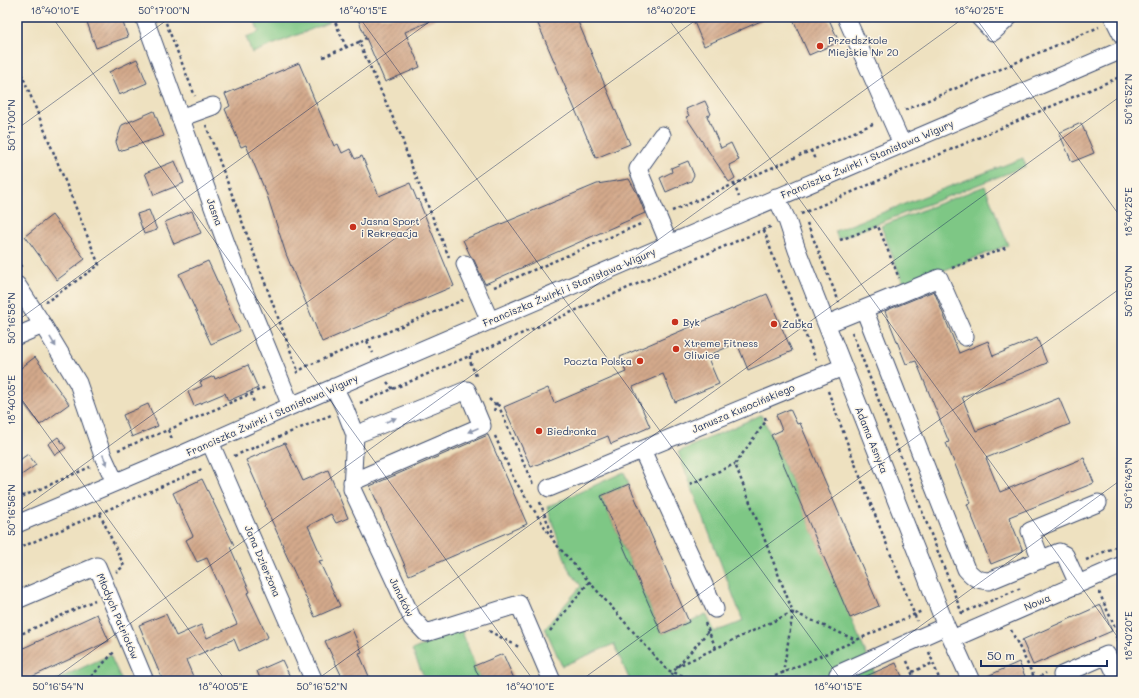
<svg xmlns="http://www.w3.org/2000/svg" width="1139" height="698" viewBox="0 0 1139 698" font-family="Mali,sans-serif">
<style>
.green{fill:#7ec785;stroke:#4c7b72}
.building{fill:url(#building-hatch)}
.lines{fill:none;stroke-linecap:round;stroke-linejoin:round}
.minor-casing{stroke:#3b4a6d;stroke-width:19}
.path{stroke:#3b4a6d;stroke-width:2.5;stroke-dasharray:3 3;stroke-linecap:butt}
.minor{stroke:#fff;stroke-width:17}
.oneway{fill:#8d97ae}
.ticks{fill:none;stroke:#1b2f5e;stroke-width:1;stroke-opacity:0.45}
.poi-dot{fill:#c8321e;stroke:#fcf5e5;stroke-width:1.5}
.labels{text-anchor:middle;dominant-baseline:central;stroke-width:3;stroke-linejoin:round;paint-order:stroke}
.poi-label{font-size:10px;fill:#1b2f5e;stroke:#fcf5e5;text-anchor:start}
.street-label{font-size:10px;fill:#1b2f5e;stroke:#fcf5e5}
.neatline{fill:none;stroke:#1b2f5e;stroke-width:1.5}
.ticks-label{font-size:10px;text-anchor:middle;fill:#1b2f5e}
</style>
<defs>
<pattern id="building-hatch" width="6" height="6" patternUnits="userSpaceOnUse"><rect width="6" height="6" fill="#d3a98b"/><path d="M-1 1l2-2M0 6l6-6M5 7l2-2" fill="none" stroke="#aa8a75"/></pattern>
</defs>
<rect width="100%" height="100%" fill="#fcf5e5"/>
<filter id="ink" filterUnits="userSpaceOnUse"><feTurbulence type="fractalNoise" baseFrequency=".025" numOctaves="2"/><feDisplacementMap in="SourceGraphic" scale="8" xChannelSelector="R" yChannelSelector="G"/><feConvolveMatrix kernelMatrix="1 2 1 2 8 2 1 2 1" color-interpolation-filters="sRGB"/></filter>
<filter id="wash" filterUnits="userSpaceOnUse"><feTurbulence type="fractalNoise" baseFrequency=".012" numOctaves="4" result="noise"/><feDisplacementMap in="SourceGraphic" scale="16" xChannelSelector="R" yChannelSelector="G"/><feGaussianBlur stdDeviation="0.9" result="paint"/><feColorMatrix in="noise" values="0 0 0 0 0 0 0 0 0 0 0 0 0 0 0 0 0 1.4 0 .05"/><feComposite in="paint" operator="in"/></filter>
<g filter="url(#wash)">
<rect width="100%" height="100%" fill="#eee1c0"/>
<path class="green" d="M253,17H328L330,22L252,53L246,37L259,32Z
M1023,158L1026,166L838,239L835,231Z
M985,186L1008,245L904,286L881,226Z
M761,415L771,435L878,681H630L614,644L562,666L545,628L581,586L568,568L547,507L624,472L629,484L601,496L662,634L706,614L715,632L743,621L678,452Z
M461,629L481,681H426L412,650Z
M110,655L122,681H53Z"/>
<g id="blocks">
<path class="building" d="M101,17H121L128,37L96,48L87,22Z
M357,17H440L405,32L420,67L385,82Z
M535,17H576L630,144L596,158Z
M692,17H770L704,46Z
M792,17H828L839,42L809,55Z
M137,59L147,83L119,95L109,72Z
M299,63L334,146L338,144L342,153L350,149L355,159L362,156L379,196L410,183L417,200L418,199L454,286L322,342L286,254L267,195L246,145L241,147L225,109L230,106L225,94Z
M705,101L711,114L707,116L721,148L731,143L739,160L729,165L735,178L729,182L686,117L689,116L686,109Z
M154,111L164,136L119,151L116,142L122,125Z
M1081,123L1094,153L1072,162L1059,133Z
M175,161L184,183L154,195L145,173Z
M688,161L694,175L691,181L666,192L660,178L672,172L671,168Z
M629,179L637,193L645,213L485,284L474,260L470,255L463,240L597,184Z
M149,210L157,230L144,234L137,214Z
M192,211L201,233L174,244L165,222Z
M52,215L85,259L57,280L25,236Z
M208,261L240,331L211,344L179,274Z
M934,291L959,353L988,341L993,356L1037,338L1047,363L962,397L976,431L1059,398L1070,424L986,458L1000,492L1084,458L1094,483L1009,517L1023,551L991,564L967,504L971,503L946,443L949,442L916,361L906,364L885,311Z
M767,294L792,351L748,370L737,343L707,356L719,384L675,402L663,374L633,387L650,427L611,444L608,436L531,467L504,407L548,388L554,403L626,372L620,357Z
M35,357L69,404L40,425L17,394V371Z
M248,365L258,388L228,401L225,393L194,406L188,392L202,386L200,382L214,376L215,379Z
M148,404L158,426L132,437L123,415Z
M790,409L797,424L800,423L879,606L850,618L771,435L782,430L776,415Z
M488,435L527,524L409,575L370,486Z
M58,437L66,448L55,455L48,444Z
M285,443L303,481L328,470L348,518L336,523L331,514L308,526L323,560L319,561L340,606L315,617L284,550H285L265,506L266,505L246,460Z
M28,454L36,465L17,478V462Z
M202,479L234,545L230,547L250,592L247,593L268,637L239,651L234,639L186,660L195,681H163L139,625L166,614L176,636L201,625L207,638L237,624L207,558L197,562L186,540L193,536L173,493Z
M629,484L689,622L662,634L601,496Z
M1101,605L1112,631L1033,665L1022,640Z
M97,614L109,641L23,681H17V651Z
M352,629L362,652L359,653L371,681H344L325,641Z
M503,654L515,681H481L474,666Z
M282,660L292,681H261L257,671Z
M1019,662L1027,681H981V679Z
M896,663L904,681H855Z"/>
</g>
</g>
<g filter="url(#ink)">
<use href="#blocks" fill-opacity="0" stroke="#3b4a6d" stroke-width="1"/>
<g class="lines">
<defs>
<path id="minor" d="M144,17L239,279L291,406
M846,17L902,144
M979,17L993,32L1009,17
M1113,17L1122,35
M180,118L213,106
M662,135L638,169L669,244
M776,197L787,220L797,250L946,626L971,681
M465,264L490,321
M17,285L43,325L78,383L103,456L115,482
M864,309L966,569C974,578 977,580 989,581L1059,552L1065,555L1078,584
M827,324L939,278L965,337
M17,336L43,325
M334,387L345,409L355,435L352,489L412,618L426,633L519,604L552,681
M210,442L314,681
M642,450L715,609
M352,482L482,426L467,390L355,435
M549,488L843,367
M17,524L178,456L291,406L1122,50
M1041,560L1030,531L1098,503
M17,600L97,566L145,681
M952,639L1122,565
M838,674L946,626
M1065,681L1062,675L1107,655L1119,681"/>
</defs>
<use href="#minor" class="minor-casing"/>
<path class="path" d="M333,17L346,47
M166,23L195,96
M359,42L366,38
M323,57L359,42L402,138L407,155L449,257
M17,62L99,265L46,302
M905,110L1099,27
M206,125L298,371
M811,150L815,160
M734,184L739,197
M672,211L875,123
M801,214L1122,76
M807,223L839,302
M764,230L774,259L816,360
M840,240L878,226L899,278
M17,259L23,269
M952,268L1008,247
M494,287L643,223
M852,332L963,616
M367,341L373,353
M470,356V361L476,376
M296,373L307,366L463,300
M387,382L393,389
M828,391L857,469L917,621
M251,393L254,403
M489,399L496,405
M360,403L772,226
M494,411L497,402L533,485
M765,417L766,421L735,464L793,612L783,673V681
M168,430L173,441
M495,436L514,479L555,543L667,670L698,681
M118,450L168,430L266,387
M234,456L331,415
M690,484L735,464
M17,489L22,496
M17,499L90,467
M540,502L553,537
M100,514L124,566L116,572
M17,549L204,468
M1086,560L1122,544
M1099,592L1118,634L1115,640
M962,613L1021,588
M705,623L716,648
M1011,630L1036,681
M489,631L519,647
M550,631L589,582
M17,636L95,600
M1116,641L1122,638
M929,652L940,681
M907,661L915,681
M676,667L793,612L856,640
M912,672L933,663
M1035,680L1046,673
M87,681L115,651
M669,681L673,672L706,634L708,630
M764,681L922,611"/>
<use href="#minor" class="minor"/>
</g>
<defs><path id="oneway-solid" d="M-6-.8H1V-3.2L6.5 0L1 3.2V.8H-6Z"/></defs>
<g class="oneway">
<use href="#oneway-solid" transform="translate(53 342) rotate(59)"/>
<use href="#oneway-solid" transform="translate(391 420) rotate(-22)"/>
<use href="#oneway-solid" transform="translate(473 430) rotate(157)"/>
<use href="#oneway-solid" transform="translate(105 460) rotate(67)"/>
</g>
</g>
<path class="ticks" d="M52,17L534,681M359,17L842,681M667,17L1122,643M975,17L1122,219M17,129L171,17M17,321L436,17M17,393L226,681M17,513L700,17M51,681L965,17M315,681L1122,95M580,681L1122,287M845,681L1122,479M1109,681L1122,672"/>
<g class="poi-dot">
<circle cx="820" cy="46" r="4"/>
<circle cx="353" cy="227" r="4"/>
<circle cx="675" cy="322" r="4"/>
<circle cx="774" cy="324" r="4"/>
<circle cx="676" cy="349" r="4"/>
<circle cx="640" cy="361" r="4"/>
<circle cx="539" cy="431" r="4"/>
</g>
<g class="labels">
<g class="poi-label">
<text x="828" y="40">Przedszkole<tspan x="828" dy="12">Miejskie Nr 20</tspan></text>
<text x="361" y="221">Jasna Sport<tspan x="361" dy="12">i Rekreacja</tspan></text>
<text x="683" y="322">Byk</text>
<text x="782" y="324">Żabka</text>
<text x="684" y="343">Xtreme Fitness<tspan x="684" dy="12">Gliwice</tspan></text>
<text x="632" y="361" text-anchor="end">Poczta Polska</text>
<text x="547" y="431">Biedronka</text>
</g>
<g class="street-label">
<text transform="translate(867 159) rotate(-23)">Franciszka Żwirki i Stanisława Wigury</text>
<text transform="translate(215 212) rotate(70)">Jasna</text>
<text transform="translate(569 287) rotate(-23)">Franciszka Żwirki i Stanisława Wigury</text>
<text transform="translate(743 408) rotate(-23)">Janusza Kusocińskiego</text>
<text transform="translate(272 415) rotate(-24)">Franciszka Żwirki i Stanisława Wigury</text>
<text transform="translate(872 440) rotate(68)">Adama Asnyka</text>
<text transform="translate(263 561) rotate(67)">Jana Dzierżona</text>
<text transform="translate(402 597) rotate(64)">Junaków</text>
<text transform="translate(1037 602) rotate(-23)">Nowa</text>
<text transform="translate(118 616) rotate(67)">Młodych Patriotów</text>
</g>
</g>
<rect width="1139" height="698" fill="none" stroke="#fcf5e5" stroke-width="44"/>
<path d="M981 660v6h126v-6" fill="none" stroke="#1b2f5e" stroke-width="2"/>
<text x="987" y="660" font-size="12" fill="#1b2f5e" stroke="#fcf5e5" stroke-width="3" paint-order="stroke">50 m</text>
<rect x="22" y="22" width="1095" height="654" class="neatline"/>
<g class="ticks-label">
<text x="55" y="14">18°40'10"E</text>
<text x="164" y="14">50°17'00"N</text>
<text x="363" y="14">18°40'15"E</text>
<text x="671" y="14">18°40'20"E</text>
<text x="979" y="14">18°40'25"E</text>
<text transform="translate(1128 99) rotate(-90)" y="4">50°16'52"N</text>
<text transform="translate(11 125) rotate(-90)" y="4">50°17'00"N</text>
<text transform="translate(1128 212) rotate(-90)" y="4">18°40'25"E</text>
<text transform="translate(1128 291) rotate(-90)" y="4">50°16'50"N</text>
<text transform="translate(11 318) rotate(-90)" y="4">50°16'58"N</text>
<text transform="translate(11 400) rotate(-90)" y="4">18°40'05"E</text>
<text transform="translate(1128 483) rotate(-90)" y="4">50°16'48"N</text>
<text transform="translate(11 510) rotate(-90)" y="4">50°16'56"N</text>
<text transform="translate(1128 636) rotate(-90)" y="4">18°40'20"E</text>
<text x="58" y="690">50°16'54"N</text>
<text x="223" y="690">18°40'05"E</text>
<text x="322" y="690">50°16'52"N</text>
<text x="530" y="690">18°40'10"E</text>
<text x="838" y="690">18°40'15"E</text>
</g>
</svg>
